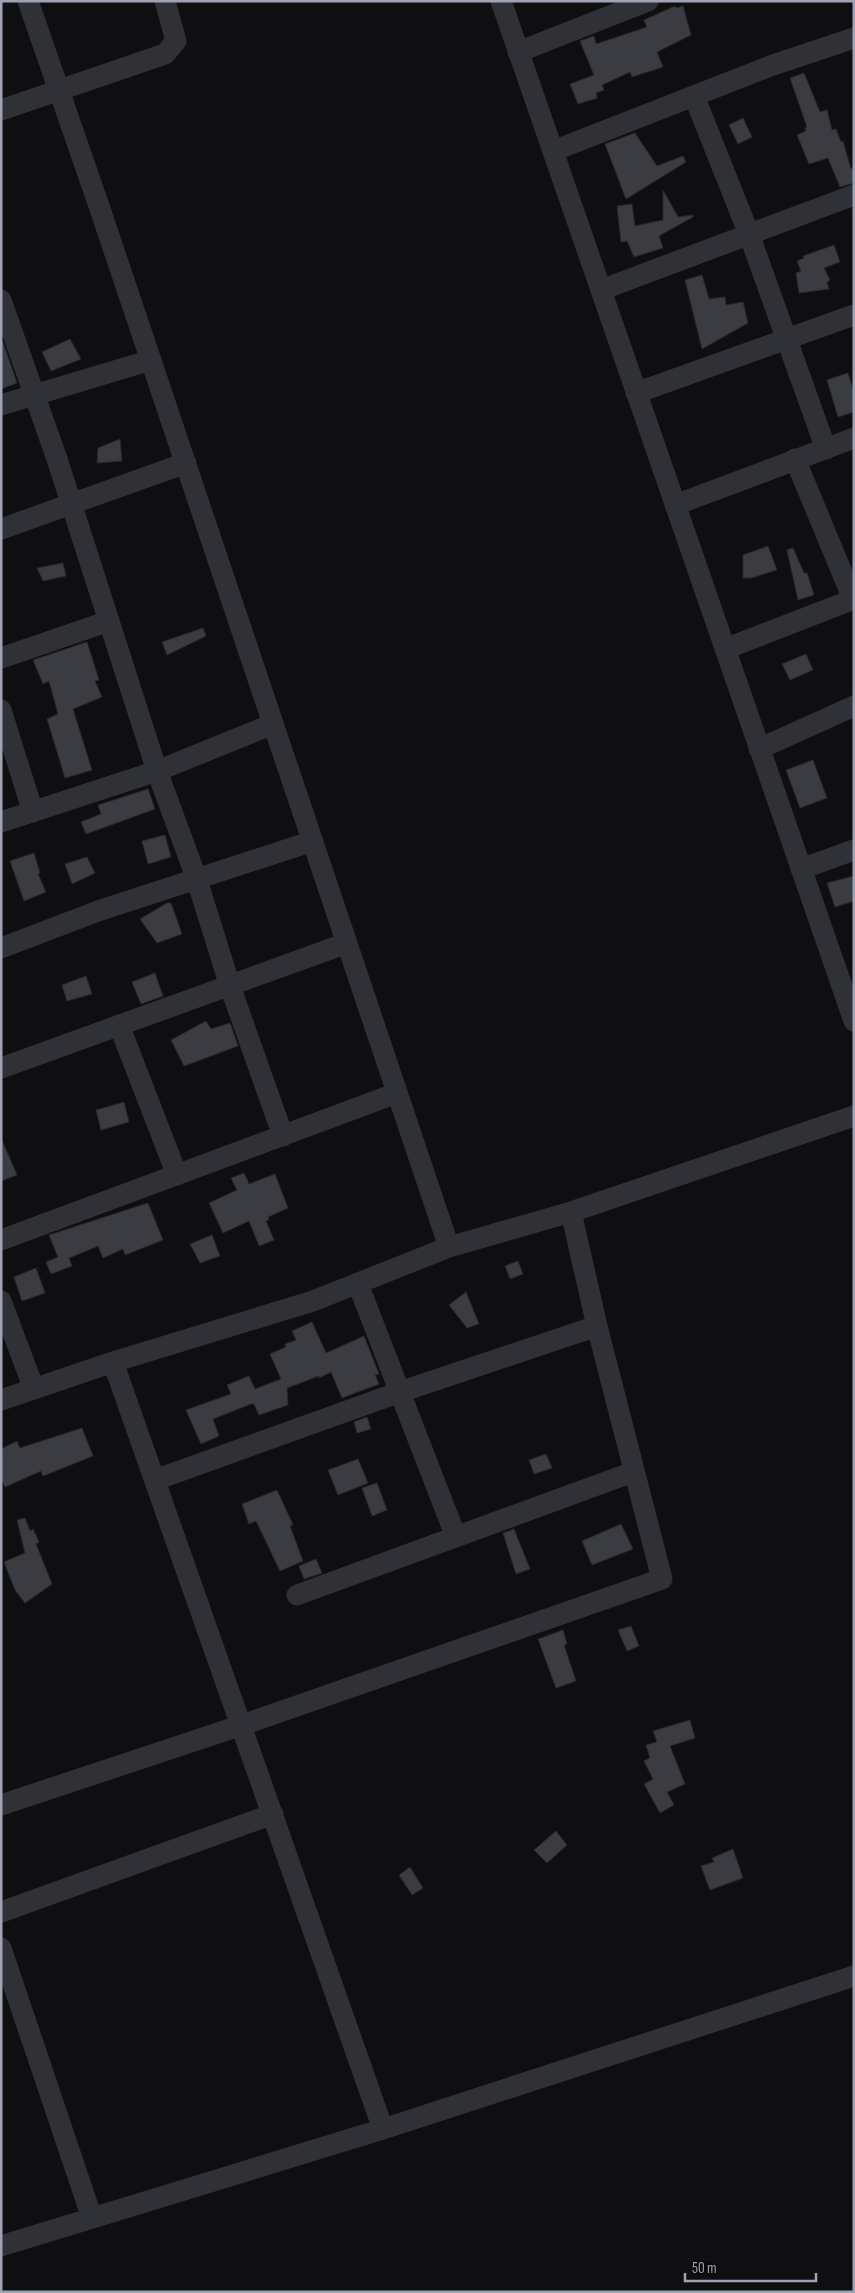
<svg xmlns="http://www.w3.org/2000/svg" width="855" height="2293" viewBox="0 0 855 2293" font-family="'Sofia Sans Condensed',sans-serif">
<style>
.building{fill:#3b3c42;stroke:#29292d}
.lines{fill:none;stroke-linecap:round;stroke-linejoin:round}
.minor{stroke:#303136;stroke-width:21}
</style>
<rect width="100%" height="100%" fill="#0f0f11"/>
<path class="building" d="M675,6L676,8L683,6L691,35L657,52L663,67L632,77L630,72L602,85L604,90L596,93L597,98L578,104L570,84L594,75L580,41L594,36L596,44L647,27L644,20Z
M804,73L820,112L827,110L832,130L836,129L841,142L843,141L851,169L854,167V183L840,187L828,158L809,164L797,135L806,131L805,128L807,127L790,78Z
M743,118L752,137L738,144L729,125Z
M635,133L657,166L683,156L686,162L626,199L605,144Z
M663,190L678,217L693,215V217L659,236L663,248L634,257L627,241L621,242L617,206L632,204L635,226L663,220Z
M834,245L840,262L824,268L830,280L827,282L829,289L799,293L796,273L801,271L797,261L804,258L803,256Z
M702,275L709,299L725,297L726,305L743,302L748,323L702,349L685,280Z
M70,339L81,359L51,371L42,352Z
M3,342L17,383L1,389V343Z
M848,373L854,393V412L838,417L827,380Z
M120,439L122,461L97,463L98,448Z
M768,546L777,570L751,578H743V555Z
M793,548L804,573H807L814,595L798,600L787,550Z
M63,563L66,576L43,581L37,568Z
M203,628L206,636L167,655L162,642Z
M87,642L99,680L95,681L102,697L73,709L92,770L65,778L47,719L58,714L49,681L43,684L33,660Z
M806,654L813,670L790,680L782,664Z
M813,760L827,798L800,808L786,770Z
M148,789L155,809L86,834L81,822L101,814L98,805Z
M165,835L171,857L148,864L142,841Z
M34,853L40,873L38,874L46,892L24,901L10,861Z
M87,857L95,873L72,884L65,864Z
M854,876V901L835,907L827,883Z
M167,903H171L182,934L157,943L140,919Z
M155,973L163,996L141,1004L132,982Z
M86,976L92,994L67,1001L62,985Z
M206,1021L211,1029L230,1023L238,1046L184,1066L171,1040Z
M124,1102L129,1122L101,1130L96,1110Z
M1,1138L17,1175L1,1181Z
M244,1173L249,1184L275,1174L288,1208L268,1217L269,1220L266,1221L274,1240L259,1246L249,1221L223,1233L209,1203L237,1190L231,1178Z
M148,1203L163,1240L125,1255L123,1249L103,1258L98,1246L69,1258L72,1266L51,1274L46,1262L58,1257L49,1235Z
M212,1235L220,1256L200,1263L190,1244Z
M518,1261L523,1274L510,1279L505,1266Z
M36,1268L45,1293L22,1301L14,1277Z
M466,1292L479,1324L467,1328L449,1305Z
M312,1322L326,1353L364,1336L379,1374L375,1375L379,1384L342,1398L331,1372L319,1378V1376L287,1388L288,1405L259,1415L254,1404H251L213,1419L219,1436L201,1444L186,1410L231,1394L227,1385L249,1376L255,1389L281,1379L270,1354L286,1347L285,1344L296,1340L292,1331Z
M367,1417L371,1429L357,1433L354,1422Z
M82,1428L93,1456L43,1476L41,1471L5,1487L1,1479V1449L17,1441L20,1448Z
M546,1454L552,1468L534,1474L529,1460Z
M358,1459L368,1483L338,1495L328,1470Z
M377,1483L387,1510L372,1516L362,1488Z
M277,1490L293,1525L290,1526L303,1561L280,1571L256,1521L249,1524L242,1504Z
M25,1518L30,1531L33,1529L39,1542L36,1544L52,1584L25,1603L15,1590L4,1562L25,1553L17,1520Z
M621,1524L633,1549L592,1565L582,1541Z
M514,1529L530,1569L516,1574L503,1533Z
M316,1559L322,1573L304,1579L299,1566Z
M631,1626L639,1646L627,1651L618,1630Z
M563,1630L567,1644L564,1645L576,1681L556,1688L538,1639Z
M690,1720L695,1738L670,1746L685,1784L667,1792L674,1805L660,1813L644,1784L653,1779L644,1761L650,1758L646,1745L657,1742L653,1731Z
M556,1831L567,1845L547,1863L534,1850Z
M733,1849L743,1878L710,1890L701,1866L714,1862L712,1858Z
M410,1867L423,1888L412,1895L399,1875Z"/>
<g class="lines">
<path class="minor" d="M28,1L98,203L449,1247
M501,1L854,1021
M518,52L648,1
M694,96L749,234L826,449
M1,110L165,54L176,41L165,1
M553,151L773,65L854,38
M601,290L854,195
M1,300L57,459L157,771L196,877L230,986L283,1136
M636,393L854,315
M1,405L151,360
M795,459L853,599
M675,505L854,438
M1,529L186,463
M725,649L854,599
M1,658L109,621
M1,710L33,812
M759,749L854,706
M1,822L157,771L273,724
M801,869L854,850
M1,948L98,911L313,841
M119,1025L177,1175
M1,1068L347,943
M1,1240L397,1093
M358,1284L456,1537
M1,1301L34,1389
M113,1362L383,2129
M1,1400L113,1362L313,1301L449,1247L571,1212L854,1116
M155,1480L400,1392L597,1326
M297,1595L633,1472
M1,1805L242,1725L662,1579L597,1326L571,1212
M1,1912L273,1814
M1,1948L92,2218
M1,2246L383,2129L854,1976"/>
</g>
<rect width="855" height="2293" fill="none" stroke="#9fa4b4" stroke-width="5"/>
<path d="M685 2273v8h131v-8" fill="none" stroke="#9fa4b4" stroke-width="2.5"/>
<text x="692" y="2273" font-size="15" fill="#9fa4b4" stroke="#0a0a0c" stroke-width="4" paint-order="stroke">50 m</text>
</svg>
